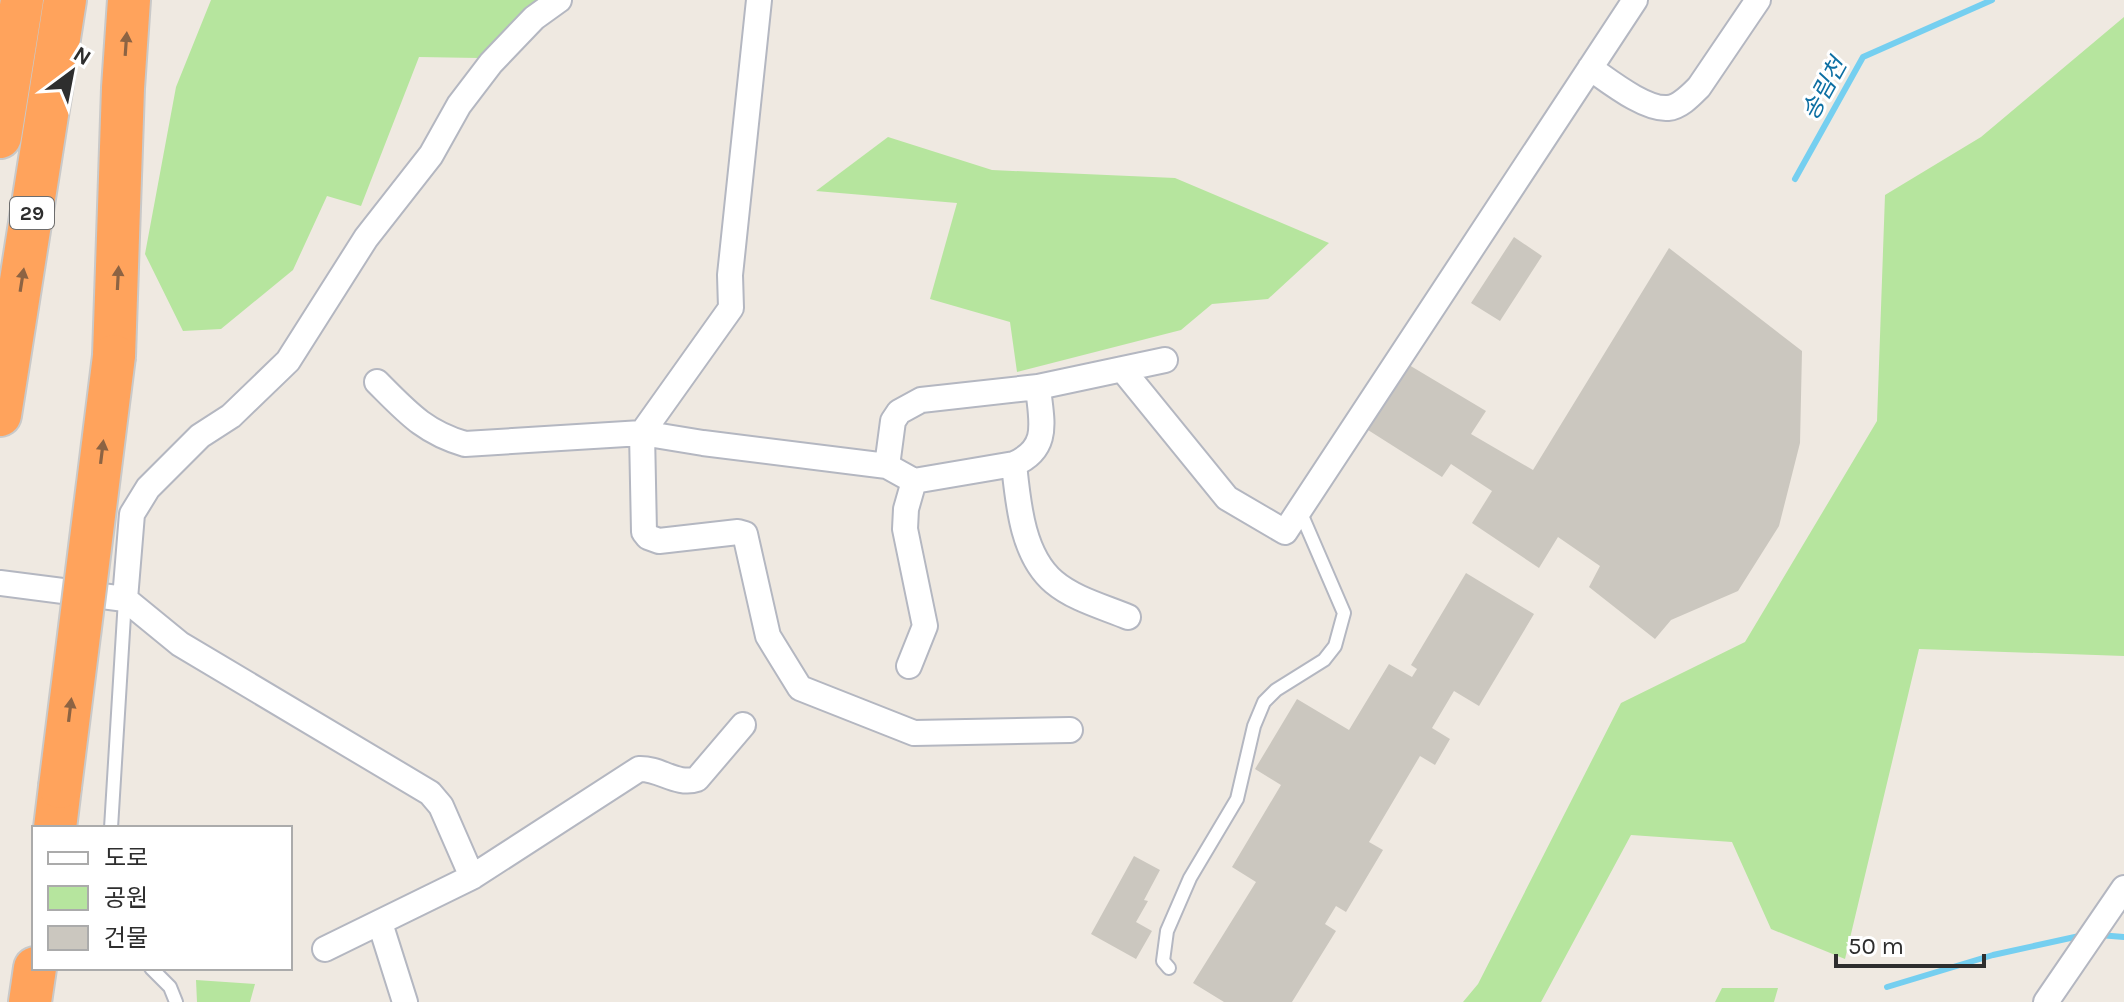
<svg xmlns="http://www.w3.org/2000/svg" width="2124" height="1002" viewBox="0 0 2124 1002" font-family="Karla,'Noto Sans KR',sans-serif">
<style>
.green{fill:#b6e59e}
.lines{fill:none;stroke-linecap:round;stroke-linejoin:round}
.stream{stroke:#75cff0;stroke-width:6}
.building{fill:#cbc7bf}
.lane-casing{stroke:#b4b7c1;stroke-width:16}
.street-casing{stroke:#b4b7c1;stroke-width:28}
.highway-casing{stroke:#c9c9c9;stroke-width:46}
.lane{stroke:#fff;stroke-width:12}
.street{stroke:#fff;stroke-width:24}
.highway{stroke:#ffa35c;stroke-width:42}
.highway-bridge-casing{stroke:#c9c9c9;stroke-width:46;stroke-linecap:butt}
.highway-bridge{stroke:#ffa35c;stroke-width:42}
.oneway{fill:#8c6343}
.labels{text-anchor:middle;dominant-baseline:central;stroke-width:6;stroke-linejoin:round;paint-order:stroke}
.shield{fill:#fff;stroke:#6d6d6d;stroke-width:2}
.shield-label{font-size:20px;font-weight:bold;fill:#2e2e2e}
.water-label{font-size:24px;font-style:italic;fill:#0d6fa3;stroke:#fff}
</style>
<rect width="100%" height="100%" fill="#efe9e1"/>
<path class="green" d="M211,0H536L479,58L419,57L361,206L327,196L293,270L221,329L183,331L145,254L176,87Z
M2124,17V656L1919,649L1845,959L1771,929L1732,842L1631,835L1541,1002H1463L1478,984L1621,703L1745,642L1877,421L1885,195L1981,137Z
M888,137L992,170L1175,178L1329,243L1268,299L1212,304L1181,330L1017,372L1010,322L930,299L957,203L816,191Z
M196,980L255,984L250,1002H197Z
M1722,988H1778L1774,1002H1715Z"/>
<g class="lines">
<path class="stream" d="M1795,179L1863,57L1992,0
M2099,935L2124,937
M1887,987L1993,955L2084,935"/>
</g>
<path class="building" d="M1514,237L1542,256L1500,321L1471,303Z
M1669,248L1802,351L1800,443L1779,526L1738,591L1671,620L1655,639L1589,587L1600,566L1558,537L1539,568L1472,523L1492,491L1451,464L1442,477L1368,430L1409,365L1486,411L1471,434L1533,470Z
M1466,573L1534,614L1479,706L1454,691L1432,728L1450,739L1435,765L1420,756L1369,842L1383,850L1346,912L1336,906L1325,924L1336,931L1292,1002H1224L1193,983L1256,882L1232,867L1281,785L1255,769L1297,699L1349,730L1389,664L1412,677L1417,669L1411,665Z
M1134,856L1160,870L1144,900L1148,901L1136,922L1152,931L1136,959L1091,934Z"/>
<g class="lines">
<defs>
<path id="lane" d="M111,828L125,599
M151,968L170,987L176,1002
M1169,968L1163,961L1167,931L1190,878L1237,799L1254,726L1264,702L1276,690L1324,660L1335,646L1344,613L1300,511"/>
<path id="street" d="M759,0L730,275L731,308L642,433L644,532L648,537L659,541L738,532L745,534L768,636L800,688L914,733L1070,730
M1590,68C1609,81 1645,110 1668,108C1680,107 1691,95 1699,87L1758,0
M1122,369L1227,498L1285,532L1635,0
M377,382C407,412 424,432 465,444L642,433L703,443L887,466L914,481L906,509L905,529L925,626L909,666
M1038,387C1041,420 1051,448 1014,464C1018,502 1022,555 1054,582C1074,599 1104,607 1128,617
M887,466L893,421L899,412L921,400L1038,387L1165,360
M914,481L1014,464
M0,583L125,599L132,514L148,488L200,436L231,416L288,361L366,238L431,155L459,105L491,63L534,18L559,0
M125,599L180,644L430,793L441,806L472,877L639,769C660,768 677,786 697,779L743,725
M380,923L405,1002
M325,949L472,877
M2046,1002L2124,888"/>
<path id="highway" d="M0,137L22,0
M114,356L123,88L129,0
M0,415L65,0
M55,828L60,787
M30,1002L35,968"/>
</defs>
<use href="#lane" class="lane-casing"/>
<use href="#street" class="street-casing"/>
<use href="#highway" class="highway-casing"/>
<use href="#lane" class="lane"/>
<use href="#street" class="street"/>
<use href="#highway" class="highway"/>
<defs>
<path id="highway-bridge" d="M60,787L114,356"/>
</defs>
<use href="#highway-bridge" class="highway-bridge-casing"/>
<use href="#highway-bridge" class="highway-bridge"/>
</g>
<defs><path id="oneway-solid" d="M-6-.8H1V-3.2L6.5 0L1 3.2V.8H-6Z" transform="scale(2)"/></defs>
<g class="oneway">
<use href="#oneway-solid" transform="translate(126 44) rotate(-86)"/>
<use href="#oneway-solid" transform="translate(118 278) rotate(-87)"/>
<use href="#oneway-solid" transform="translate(22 280) rotate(-81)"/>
<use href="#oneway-solid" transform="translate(102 452) rotate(-83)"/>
<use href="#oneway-solid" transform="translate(70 710) rotate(-83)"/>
</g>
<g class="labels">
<rect class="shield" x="10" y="197" width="44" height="32" rx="6"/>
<g class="shield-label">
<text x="32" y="213">29</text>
</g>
<g class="water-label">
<text transform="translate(1824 89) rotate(-61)">송림천</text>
</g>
</g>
<rect x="32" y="826" width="260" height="144" fill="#ffffff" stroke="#ababab" stroke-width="2"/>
<rect x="48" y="852" width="40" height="12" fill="#ffffff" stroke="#ababab" stroke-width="2"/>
<text x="104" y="866" font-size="24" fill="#2e2e2e">도로</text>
<rect x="48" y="886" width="40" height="24" fill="#b6e59e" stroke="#ababab" stroke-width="2"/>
<text x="104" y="906" font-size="24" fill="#2e2e2e">공원</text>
<rect x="48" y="926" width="40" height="24" fill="#cbc7bf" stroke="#ababab" stroke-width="2"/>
<text x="104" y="946" font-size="24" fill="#2e2e2e">건물</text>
<g transform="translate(72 72) rotate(32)" stroke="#ffffff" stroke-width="6" paint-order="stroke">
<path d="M0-6L14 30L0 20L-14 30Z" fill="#2e2e2e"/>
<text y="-12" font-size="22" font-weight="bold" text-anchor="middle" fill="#2e2e2e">N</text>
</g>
<path d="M1836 954v12h148v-12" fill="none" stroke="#2e2e2e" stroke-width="4"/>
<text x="1848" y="954" font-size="24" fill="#2e2e2e" stroke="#ffffff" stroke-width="6" paint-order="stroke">50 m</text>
</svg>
